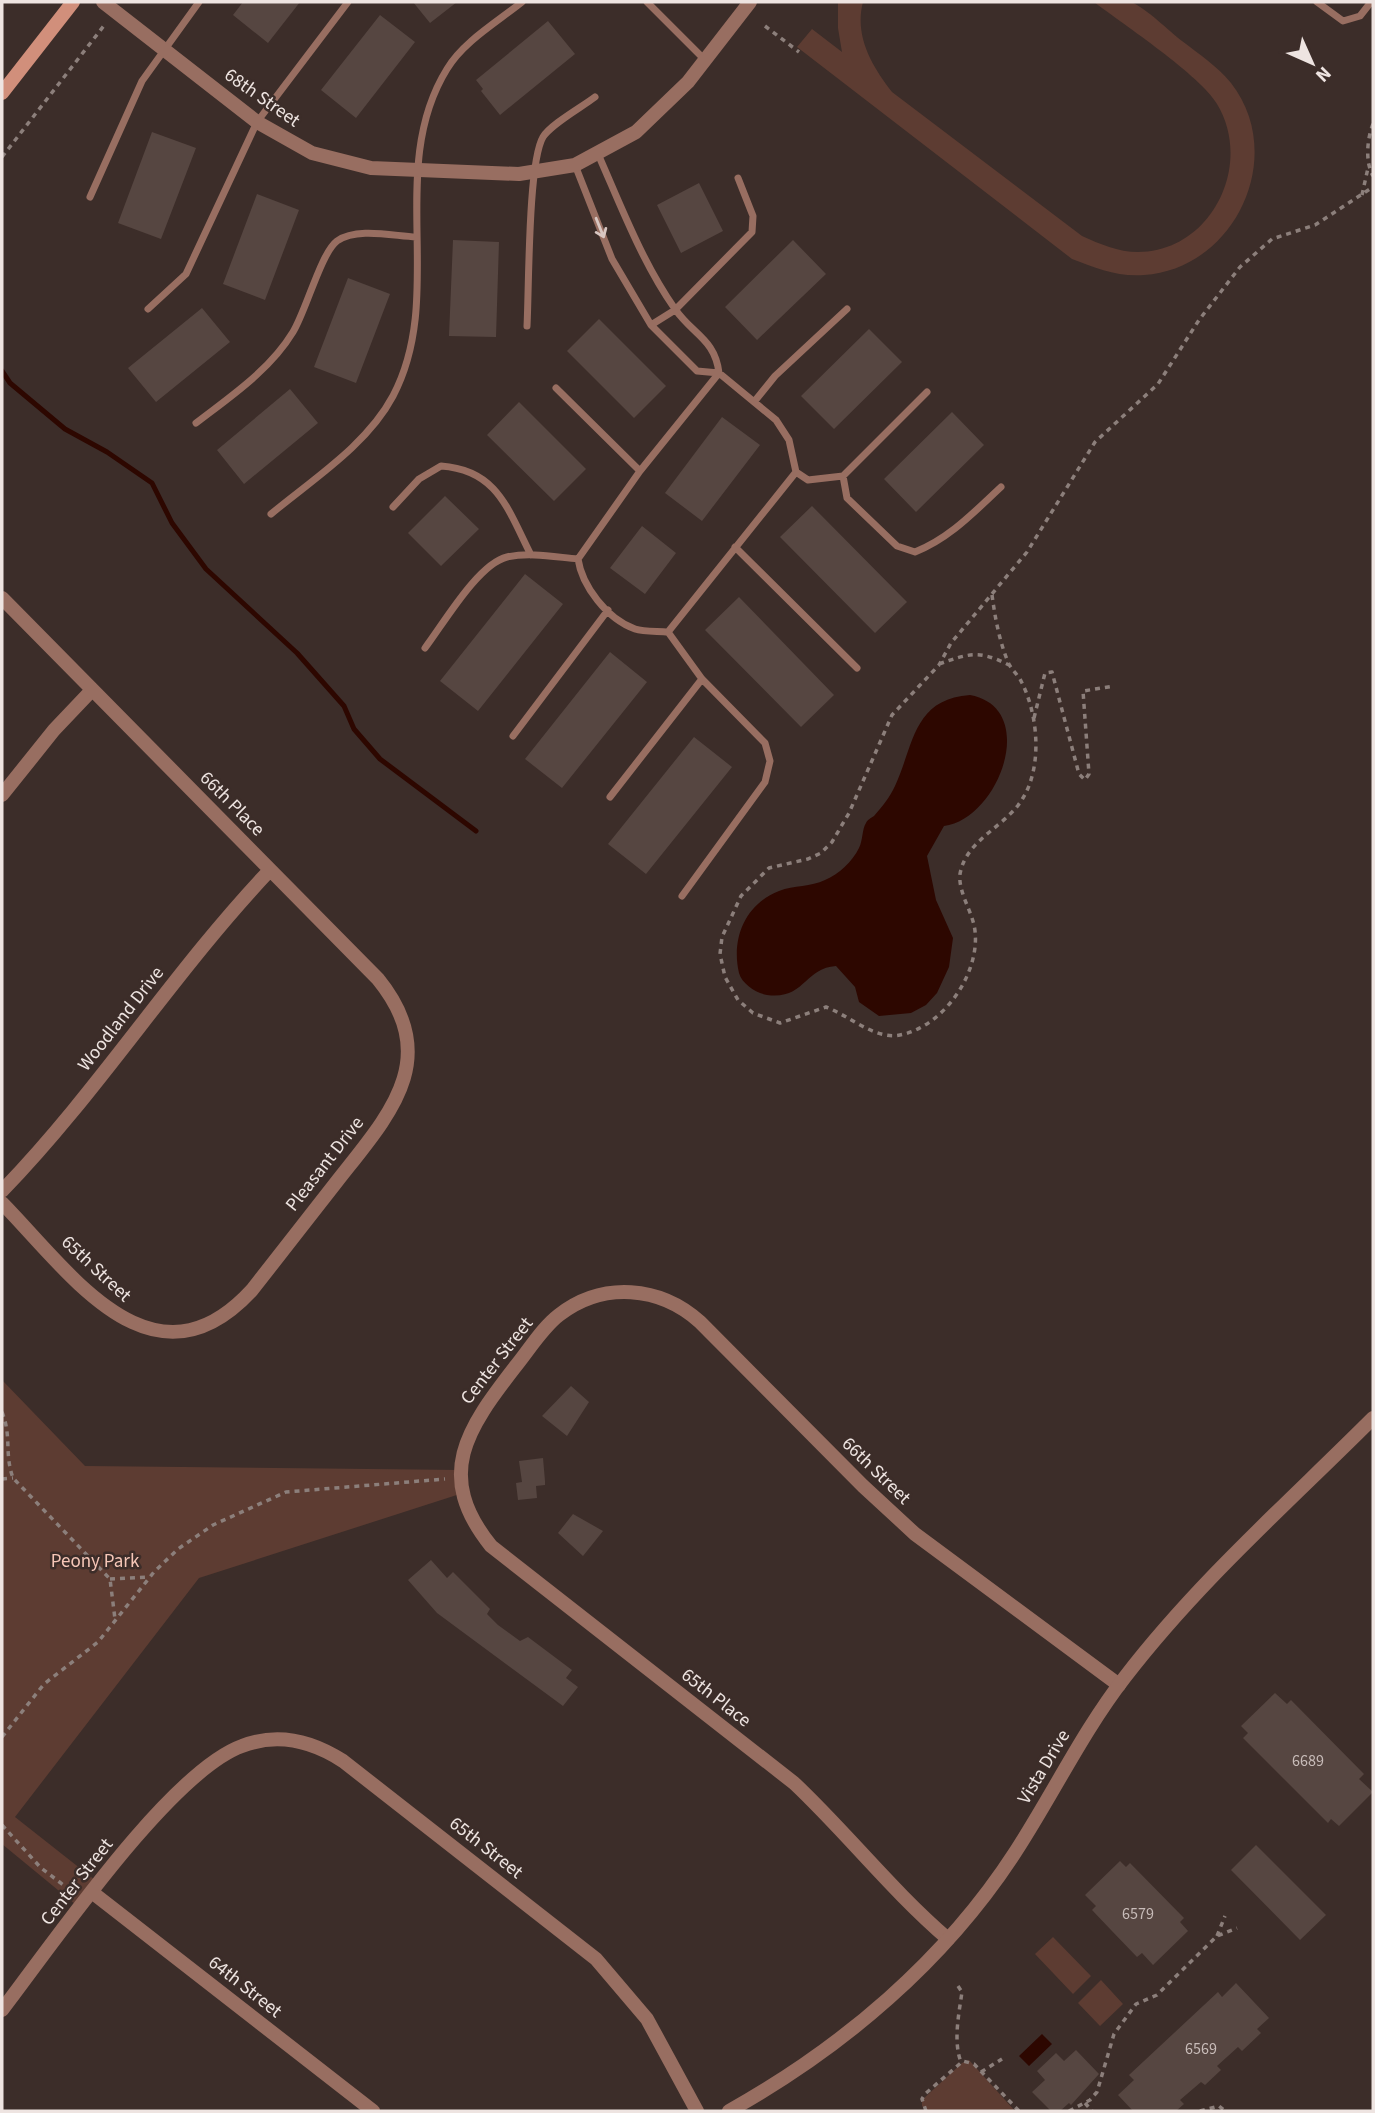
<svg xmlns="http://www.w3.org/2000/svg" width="1375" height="2113" viewBox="0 0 1375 2113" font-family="'Source Sans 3',sans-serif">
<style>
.green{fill:#5d3c32}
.water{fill:#2d0700}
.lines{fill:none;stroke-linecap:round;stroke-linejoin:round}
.stream{stroke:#2d0700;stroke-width:5}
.building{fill:#564641}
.path{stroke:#8c7f7b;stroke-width:3.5;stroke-dasharray:5 5;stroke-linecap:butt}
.service{stroke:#986e61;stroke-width:7}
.minor{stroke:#986e61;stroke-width:14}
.tertiary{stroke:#986e61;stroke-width:14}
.secondary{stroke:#d18f7b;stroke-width:14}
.oneway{stroke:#d8c6c1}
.labels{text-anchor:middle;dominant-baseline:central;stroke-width:5;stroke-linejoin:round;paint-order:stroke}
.number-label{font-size:16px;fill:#c8bcb9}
.street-label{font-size:19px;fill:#eee4e1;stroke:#3c2d29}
.park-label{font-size:19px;fill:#f5c6b7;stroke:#3c2d29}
</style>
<rect width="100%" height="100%" fill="#3c2d29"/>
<path class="green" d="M838,2H863C854,36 872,66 892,92L1082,236C1100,244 1118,252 1138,252C1211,252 1254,165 1217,104C1201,76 1123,24 1094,2C1104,2 1122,0 1131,2C1146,8 1169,31 1182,41C1199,54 1217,66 1231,83C1288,156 1235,269 1144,275C1117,277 1096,268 1072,259L797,47L812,29L842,52L838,28Z
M2,1380L85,1466L461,1470L463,1493L199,1578L15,1817L100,1884L81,1909L2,1844Z
M1053,1937L1091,1976L1073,1994L1035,1954Z
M1101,1980L1123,2004L1100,2026L1078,2003Z
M969,2060L1015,2111H928L922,2106V2100L962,2063Z"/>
<path class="water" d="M970,695C1040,708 999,819 944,826L927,856L936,900L953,938L949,967L937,993L926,1005L911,1013L879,1016L859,1002L855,987L836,966C804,968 805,1000 767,995C756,993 742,984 739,973C731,939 745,904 779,891C794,885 811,887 825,880C839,874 852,862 859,848C863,840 862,829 866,823C867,820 871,818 874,816C882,807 890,797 895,786C914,745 913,699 970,695Z
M1042,2034L1052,2044L1029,2066L1019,2056Z"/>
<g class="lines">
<path class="stream" d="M2,371L10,383L65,429L107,452L152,483L172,523L206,569L297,653L344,706L354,729L380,759L476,831"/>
</g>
<path class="building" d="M243,2H300L268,43L233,15Z
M413,2H457L430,23Z
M380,15L415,42L356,118L321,90Z
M548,21L575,54L500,115L481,91L483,89L476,80Z
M152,132L196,148L161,239L118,223Z
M699,183L723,231L681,253L657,205Z
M257,194L299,210L265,300L223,284Z
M453,240L499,242L496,337L449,336Z
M793,240L826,274L757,340L725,307Z
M348,278L390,294L356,383L314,367Z
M202,308L230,342L156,402L128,368Z
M599,319L666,386L634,418L567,351Z
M869,329L902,362L834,429L801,396Z
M290,389L318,423L244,484L217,450Z
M519,402L586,469L554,501L487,435Z
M952,412L984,445L916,512L884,479Z
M722,417L760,445L702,521L665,493Z
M445,496L479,529L441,566L408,533Z
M812,506L907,602L875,633L780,537Z
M642,526L676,553L645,594L610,568Z
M525,574L563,604L478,711L440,681Z
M739,597L834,695L801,727L705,630Z
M610,652L647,682L562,788L525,759Z
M694,737L732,767L646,874L608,844Z
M571,1386L589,1402L567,1436L542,1416Z
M543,1458L545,1481V1485L536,1486L537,1498L518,1500L516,1483L522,1482L519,1461Z
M573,1514L603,1531L583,1556L558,1533Z
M431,1560L447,1578L453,1572L490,1609L487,1614L498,1625L520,1641L528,1637L572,1670L566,1678L578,1687L563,1706L437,1613L408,1580Z
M1275,1693L1287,1704L1291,1700L1364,1774L1359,1779L1373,1792L1339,1826L1331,1819L1328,1823L1243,1738L1248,1733L1241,1726Z
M1256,1845L1326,1915L1300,1940L1231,1870Z
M1120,1861L1126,1867L1130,1863L1184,1918L1180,1922L1188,1931L1153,1965L1142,1953L1137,1957L1111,1930L1092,1910L1096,1906L1085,1895Z
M1236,1983L1269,2018L1257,2029L1261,2033L1242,2051L1238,2047L1217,2066L1221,2070L1205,2085L1201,2082L1180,2100L1184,2104L1176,2111H1133L1118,2095L1134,2080L1129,2075L1218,1992L1222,1997Z
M1076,2050L1099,2074L1071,2105L1069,2103L1060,2111H1051L1032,2092L1045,2080L1037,2071L1056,2053L1064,2061Z"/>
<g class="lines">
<path class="path" d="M765,26L799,52
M1373,124C1367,139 1365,162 1373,176
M2,157L106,23
M1362,195L1368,168
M992,595C995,617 999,640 1008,662C1011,669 1016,673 1020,679C1038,712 1043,765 1023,798C1006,827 966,839 960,874C958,893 973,912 975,931C980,974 943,1027 900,1035C875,1040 848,1015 826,1007L780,1023L753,1013L738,1000L725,977L720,954L722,937L741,896L769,868L808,859L821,853L832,842L849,813L892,715L939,665L951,643L1027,552L1095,442L1158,384L1199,320L1240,267L1272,239L1315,225L1373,187
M939,664C970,653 979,650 1009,665
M1034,718L1045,673L1052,672L1079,774L1085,780L1089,774L1083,691L1114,686
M2,1412C12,1437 4,1453 13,1478L110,1579L115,1619
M2,1479L13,1478
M110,1579L149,1577
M2,1737L44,1684L98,1642L154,1572L178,1549L213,1525L286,1492L445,1479
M2,1825L41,1868L74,1893
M1217,1936L1225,1916
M958,1986L962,1992C959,2013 953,2042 961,2062
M981,2072L1002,2059
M1085,2103L1092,2111
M926,2111L922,2099L925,2094L963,2061L974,2064L1019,2111
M1069,2111L1090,2100L1097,2092L1114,2034L1136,2004L1157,1995L1217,1936L1237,1928
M1200,2111L1219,2106L1225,2111"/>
<path class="service" d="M647,2L705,60
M1317,2L1343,21L1360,16L1371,2
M598,154C621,206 642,262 675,309C693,335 715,339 719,373L640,471
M575,165L612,259L651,325L697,371L719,373L776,420L789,440L796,472L808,480L843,476L927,392
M90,197L142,81L199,2
M148,309L186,274L257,122L348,2
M651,325L675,310L752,232L753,216L738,178
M527,326C529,290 528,162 543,137C551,124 582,107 595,97
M556,388L640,471L578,559C582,586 607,619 635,629C644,632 658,631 668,632L702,679L765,743L770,761L765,782L682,896
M754,402L775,376L847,309
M196,423C231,396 270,370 293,332C306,311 321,253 337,241C357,227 393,236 416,237
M843,476L847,498L897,546L915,552C950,538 974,512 1001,487
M393,507L419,479L441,466C498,470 508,510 531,555
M271,514C313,479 367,445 393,396C447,294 385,169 447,69C463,42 497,22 522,2
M735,547L857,668
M668,632L796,472
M425,648C444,623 478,564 507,557C530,552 555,557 578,559
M513,736L608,610
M610,797L702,679"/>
<path class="minor" d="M103,2L257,122L312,153L371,168L519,174L575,165L636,132L688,82L750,2
M2,598L378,979C443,1059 389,1115 338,1180C309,1217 281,1253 252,1290C153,1398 69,1271 2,1203
M2,795L54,730L92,690
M2,1191C99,1091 174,971 270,870
M93,1893L373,2111
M948,1939C892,1891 847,1833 794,1783L491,1546C434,1475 467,1429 515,1367C529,1350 542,1328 559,1315C603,1281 660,1286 700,1322L863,1486L915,1534L1119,1685
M2,2010C52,1945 170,1772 242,1746C278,1732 312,1741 343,1761L596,1959L647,2019L697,2111"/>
<path class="tertiary" d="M729,2111C842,2048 945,1961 1016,1851C1053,1794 1083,1731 1125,1677C1198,1582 1289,1502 1373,1418"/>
<path class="secondary" d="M2,93L73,2"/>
</g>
<defs><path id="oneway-shaft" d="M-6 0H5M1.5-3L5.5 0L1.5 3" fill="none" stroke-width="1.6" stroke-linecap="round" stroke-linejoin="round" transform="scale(1.75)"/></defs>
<use class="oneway" href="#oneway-shaft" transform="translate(600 228) rotate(68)"/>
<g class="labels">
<g class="number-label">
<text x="1308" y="1761">6689</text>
<text x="1138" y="1914">6579</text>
<text x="1201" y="2049">6569</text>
</g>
<g class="street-label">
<text transform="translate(262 98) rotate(35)">68th Street</text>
<text transform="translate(232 804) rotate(45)">66th Place</text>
<text transform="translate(121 1019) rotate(-52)">Woodland Drive</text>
<text transform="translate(325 1164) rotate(-52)">Pleasant Drive</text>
<text transform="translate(96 1269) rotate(43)">65th Street</text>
<text transform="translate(497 1361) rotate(-52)">Center Street</text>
<text transform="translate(876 1471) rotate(44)">66th Street</text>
<text transform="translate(716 1698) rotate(38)">65th Place</text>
<text transform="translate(1044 1767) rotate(-59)">Vista Drive</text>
<text transform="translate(486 1848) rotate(38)">65th Street</text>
<text transform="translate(77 1882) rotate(-52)">Center Street</text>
<text transform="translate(245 1987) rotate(38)">64th Street</text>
</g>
<g class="park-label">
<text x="95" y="1561">Peony Park</text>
</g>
</g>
<rect width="1375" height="2113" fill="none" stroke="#eee4e1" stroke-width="7"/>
<g transform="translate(1312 63) rotate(135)" stroke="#3c2d29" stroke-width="5" paint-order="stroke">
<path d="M0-5L12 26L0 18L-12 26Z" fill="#eee4e1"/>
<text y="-10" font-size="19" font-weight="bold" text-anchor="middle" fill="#eee4e1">N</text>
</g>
</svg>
